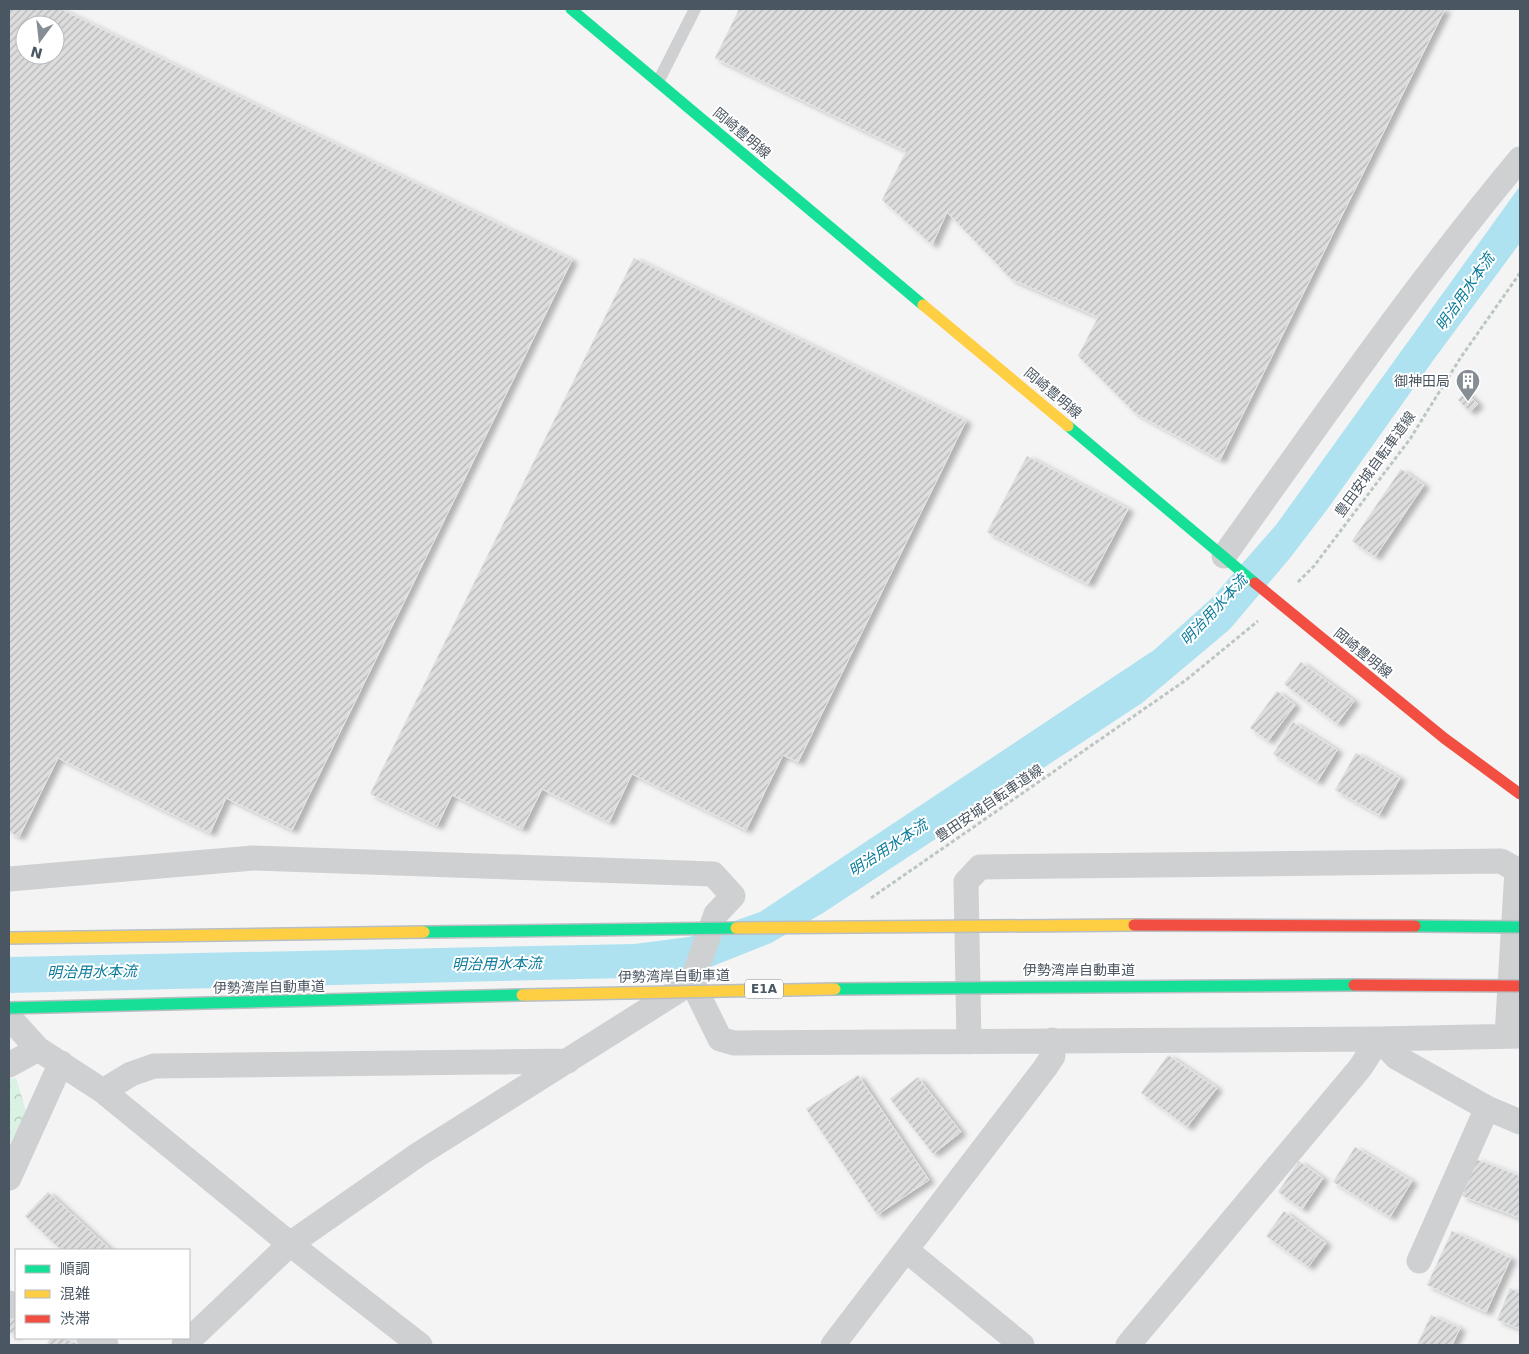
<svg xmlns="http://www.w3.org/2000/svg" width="1529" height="1354" viewBox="0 0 1529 1354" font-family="'DejaVu Sans','Noto Sans JP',sans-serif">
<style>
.park{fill:url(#park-crowns)}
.water{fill:#aee2f0}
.building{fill:url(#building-hatch);stroke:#e5e6e7;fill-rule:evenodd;filter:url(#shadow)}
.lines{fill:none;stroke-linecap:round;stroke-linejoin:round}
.path{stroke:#bcc7c4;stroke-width:3;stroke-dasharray:4 2.5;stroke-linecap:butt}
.lane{stroke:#ced0d2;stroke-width:12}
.street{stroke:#ced0d2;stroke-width:25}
.fast{stroke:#16e098;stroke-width:11}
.slow{stroke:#ffcf43;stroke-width:11}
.jam{stroke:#f24e42;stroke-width:11}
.fast-bridge-casing{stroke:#b9bec3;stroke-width:14;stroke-linecap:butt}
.slow-bridge-casing{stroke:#b9bec3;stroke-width:14;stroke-linecap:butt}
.jam-bridge-casing{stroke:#b9bec3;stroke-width:14;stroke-linecap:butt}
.fast-bridge{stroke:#16e098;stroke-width:11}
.slow-bridge{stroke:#ffcf43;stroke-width:11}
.jam-bridge{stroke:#f24e42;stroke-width:11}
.labels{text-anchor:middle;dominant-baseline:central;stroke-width:4;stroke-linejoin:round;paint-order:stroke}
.shield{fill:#fff;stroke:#808990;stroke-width:1}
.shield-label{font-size:12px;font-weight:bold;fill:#4a5661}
.street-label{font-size:14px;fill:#4a5661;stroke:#fff}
.poi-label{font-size:14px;fill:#4a5661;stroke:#fff;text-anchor:end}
.water-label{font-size:15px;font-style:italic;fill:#0c7c9b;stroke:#fff}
</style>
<defs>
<pattern id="park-crowns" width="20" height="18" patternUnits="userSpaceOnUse" patternTransform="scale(1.25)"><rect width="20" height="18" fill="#d9f2e3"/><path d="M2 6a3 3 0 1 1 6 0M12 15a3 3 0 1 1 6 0" fill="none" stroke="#b2c7bb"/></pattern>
<pattern id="building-hatch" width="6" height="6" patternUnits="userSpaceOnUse" patternTransform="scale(1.25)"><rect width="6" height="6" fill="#ddddde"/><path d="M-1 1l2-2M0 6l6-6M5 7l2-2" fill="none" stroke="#b5b6b7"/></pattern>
<filter id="shadow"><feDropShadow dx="5.5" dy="3" stdDeviation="2.5" flood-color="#0004"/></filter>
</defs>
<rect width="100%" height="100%" fill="#f4f4f4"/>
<path class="park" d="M16,1078L26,1111L9,1146V1079Z"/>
<path class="water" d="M1520,186V243L1432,362L1329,507L1290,558L1230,629L1142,703L823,913L771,943L703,970L625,978L9,993V957L634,944L689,937L760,912L1154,650L1212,598L1276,525Z"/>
<path class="building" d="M9,9H61L572,260L292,830L226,798L210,833L58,758L19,837L9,832ZM25,25H55V55H25Z
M739,9H1445L1220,460L1135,413L1078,356L1098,317L1011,279L947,212L932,245L882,200L906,151L715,58Z
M634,258L966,421L798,762L783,755L746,830L632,774L609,822L542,789L522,829L452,795L437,826L370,794Z
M1466,392L1478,404L1470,412L1458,400Z
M1027,456L1128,509L1088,584L987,532Z
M1401,469L1424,485L1375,557L1352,541Z
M1301,662L1354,701L1337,724L1284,684Z
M1277,691L1295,705L1268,741L1250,728Z
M1293,722L1337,750L1317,782L1273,754Z
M1356,753L1400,778L1379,815L1335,790Z
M1168,1055L1217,1088L1187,1127L1141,1093Z
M858,1075L929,1180L877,1215L806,1109Z
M918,1077L961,1132L933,1154L890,1099Z
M1355,1147L1412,1181L1390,1217L1333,1182Z
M1476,1159L1520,1176V1218L1462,1196Z
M1299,1161L1323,1178L1302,1209L1278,1192Z
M48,1192L111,1250H61L25,1216Z
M1284,1211L1326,1243L1308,1267L1266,1236Z
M1452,1231L1511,1258L1486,1312L1427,1285Z
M1510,1288L1520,1293V1329L1497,1320Z
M9,1308L16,1312V1336L9,1332Z
M1431,1315L1460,1328L1452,1345H1417Z
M50,1338H64L81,1345H47Z"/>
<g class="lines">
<path class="path" d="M1298,582L1314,566L1410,439L1461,357L1520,273
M871,898L1186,680L1258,621"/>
<path class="lane" d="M658,82L695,9"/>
<path class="street" d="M1224,556C1320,422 1414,286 1520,159
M9,879L253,858L713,874L733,896L716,914L692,982L419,1154L290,1244L184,1345
M692,982L720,1039L734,1043L1379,1039L1520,1036
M9,1017L38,1049L103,1091L290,1244L420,1345
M969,1042L966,882L980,867L1501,861L1517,870L1507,1036
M9,1065L38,1049
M103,1091L131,1074L154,1066L568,1061
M9,1178L61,1063
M906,1250L1022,1345
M1419,1261L1487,1108
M9,1303L16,1306
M89,1338L106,1345
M833,1345L1045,1068L1053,1056L1052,1040
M1128,1345L1360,1068L1379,1039L1396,1057L1487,1108L1520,1122"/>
<path class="fast" d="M571,9L923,305
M1068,426L1255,583"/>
<path class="slow" d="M923,305L1068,426"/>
<path class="jam" d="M1255,583L1444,738L1520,794"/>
<defs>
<path id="fast-bridge" d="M1415,926L1520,927
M424,932L736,928
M835,989L1354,985
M9,1008L522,995"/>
<path id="slow-bridge" d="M736,928L1134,925
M9,938L424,932
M522,995L835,989"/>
<path id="jam-bridge" d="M1134,925L1415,926
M1354,985L1520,986"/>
</defs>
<use href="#fast-bridge" class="fast-bridge-casing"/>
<use href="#slow-bridge" class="slow-bridge-casing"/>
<use href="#jam-bridge" class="jam-bridge-casing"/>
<use href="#fast-bridge" class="fast-bridge"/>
<use href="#slow-bridge" class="slow-bridge"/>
<use href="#jam-bridge" class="jam-bridge"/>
</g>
<defs>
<symbol id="building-pin" viewBox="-11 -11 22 30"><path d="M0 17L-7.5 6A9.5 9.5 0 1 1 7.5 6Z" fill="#868d94" stroke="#fff"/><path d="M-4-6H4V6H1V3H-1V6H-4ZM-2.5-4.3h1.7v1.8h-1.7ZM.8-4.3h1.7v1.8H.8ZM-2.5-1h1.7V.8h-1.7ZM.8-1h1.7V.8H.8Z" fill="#fff"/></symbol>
</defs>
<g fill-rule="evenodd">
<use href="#building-pin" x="1454" y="367" width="28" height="38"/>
</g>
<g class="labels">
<rect class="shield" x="745" y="979.5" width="38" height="19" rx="4"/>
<g class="shield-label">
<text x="764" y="989">E1A</text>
</g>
<g class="street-label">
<text transform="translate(742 133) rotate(40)">岡崎豊明線</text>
<text transform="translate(1053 393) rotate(40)">岡崎豊明線</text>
<text transform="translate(1375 464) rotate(-54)">豊田安城自転車道線</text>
<text transform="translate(1363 653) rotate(39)">岡崎豊明線</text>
<text transform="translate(989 803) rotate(-34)">豊田安城自転車道線</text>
<text x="1079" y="970">伊勢湾岸自動車道</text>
<text transform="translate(674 976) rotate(-1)">伊勢湾岸自動車道</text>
<text transform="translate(269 987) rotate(-1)">伊勢湾岸自動車道</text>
</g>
<g class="poi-label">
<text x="1450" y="381">御神田局</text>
</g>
<g class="water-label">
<text transform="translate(1465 292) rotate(-55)">明治用水本流</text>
<text transform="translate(1214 610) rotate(-47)">明治用水本流</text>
<text transform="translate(888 848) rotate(-33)">明治用水本流</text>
<text transform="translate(497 964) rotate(-1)">明治用水本流</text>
<text transform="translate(92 972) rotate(-1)">明治用水本流</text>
</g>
</g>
<rect width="1529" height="1354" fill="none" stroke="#4a5661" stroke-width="20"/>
<rect x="15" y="1249" width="175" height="90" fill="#ffffff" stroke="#b7bbc0"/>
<rect x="25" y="1265" width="25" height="8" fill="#16e098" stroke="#b7bbc0"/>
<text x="60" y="1274" font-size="15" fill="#4a5661">順調</text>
<rect x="25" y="1290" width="25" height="8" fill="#ffcf43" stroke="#b7bbc0"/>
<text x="60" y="1299" font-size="15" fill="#4a5661">混雑</text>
<rect x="25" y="1315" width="25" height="8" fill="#f24e42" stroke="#b7bbc0"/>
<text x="60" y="1324" font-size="15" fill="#4a5661">渋滞</text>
<g transform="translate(40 40) rotate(195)"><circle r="24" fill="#ffffff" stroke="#b7bbc0"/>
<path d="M0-4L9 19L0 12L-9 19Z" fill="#868d94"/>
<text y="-8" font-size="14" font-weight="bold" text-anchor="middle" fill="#4a5661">N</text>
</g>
</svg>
